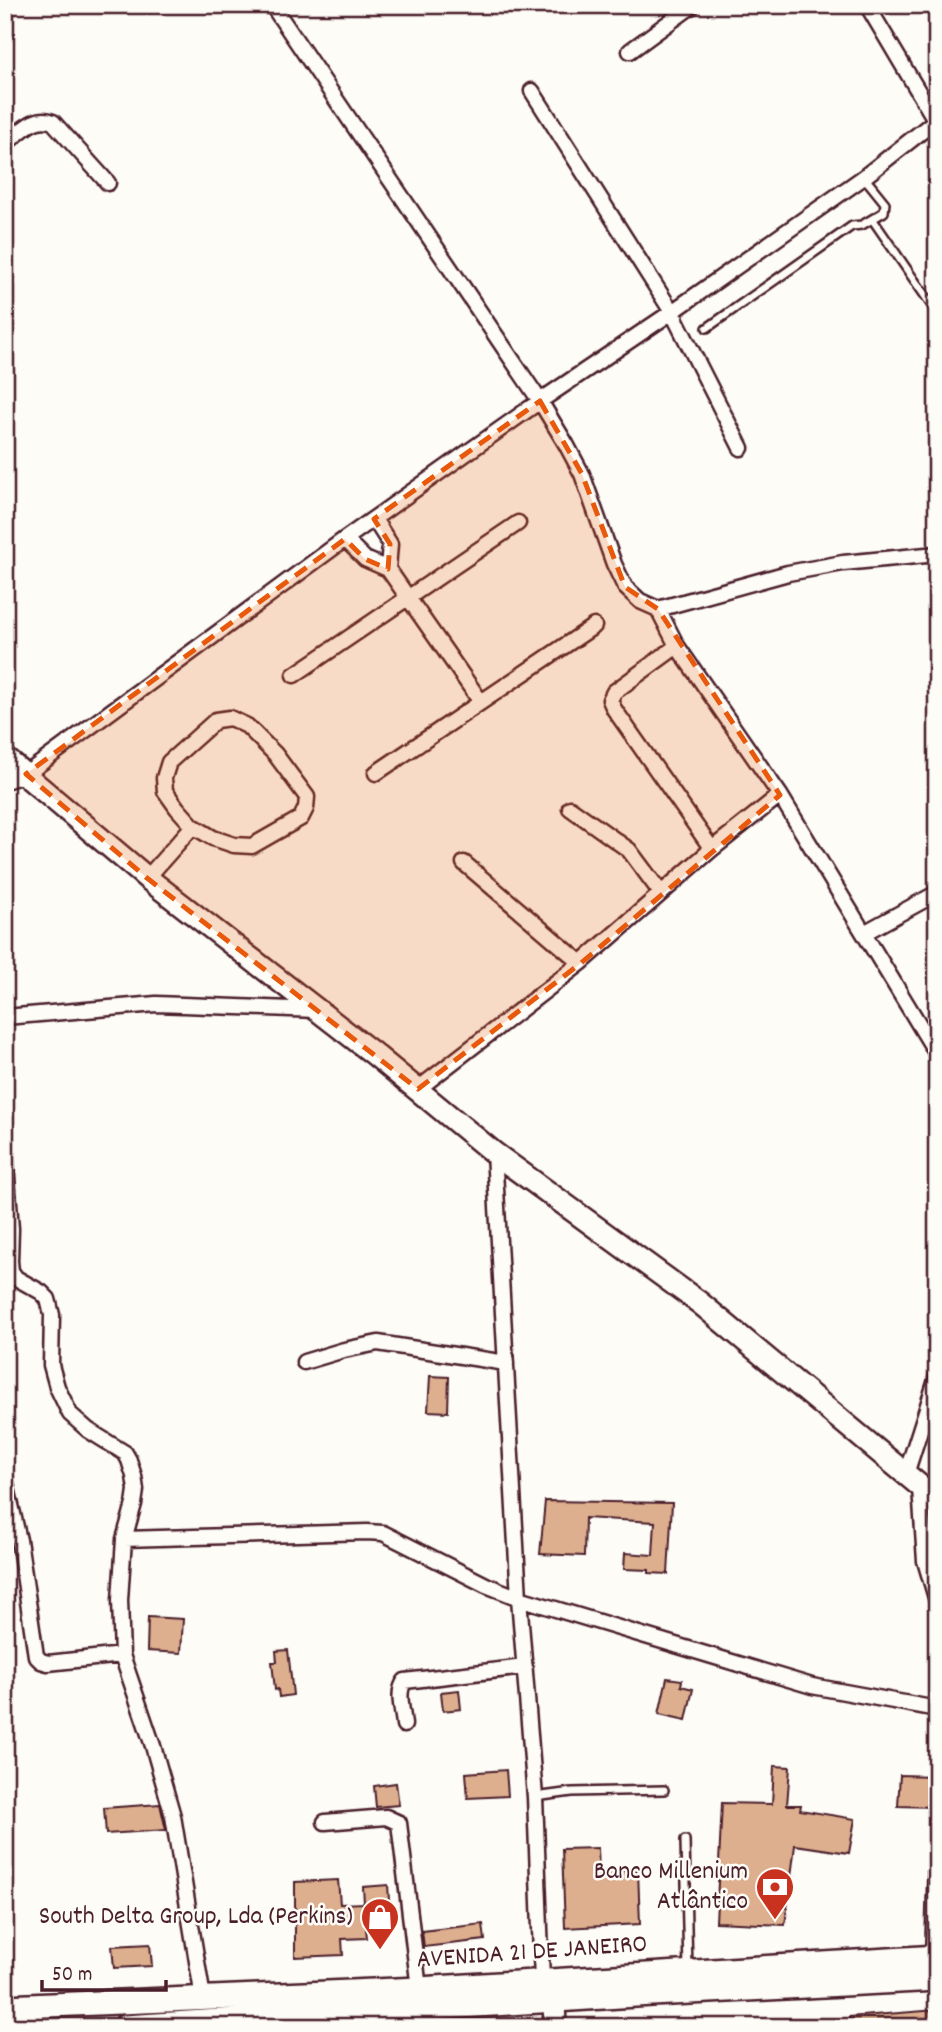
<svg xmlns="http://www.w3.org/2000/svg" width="942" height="2032" viewBox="0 0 942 2032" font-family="Dekko,sans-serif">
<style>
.building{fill:#ddaf8e;stroke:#4a1f2b;stroke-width:2}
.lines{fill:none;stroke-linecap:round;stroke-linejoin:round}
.lane-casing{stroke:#4a1f2b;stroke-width:12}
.street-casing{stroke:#4a1f2b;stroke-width:19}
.secondary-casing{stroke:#4a1f2b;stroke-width:26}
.primary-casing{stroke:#4a1f2b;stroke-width:28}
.lane{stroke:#fdfcf7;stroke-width:7}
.street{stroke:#fdfcf7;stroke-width:14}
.secondary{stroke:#fdfcf7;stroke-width:21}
.primary{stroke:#fdfcf7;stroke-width:23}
.marked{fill:#e8590c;fill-opacity:0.2;stroke:#e8590c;stroke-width:5;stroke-dasharray:14 9;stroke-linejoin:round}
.labels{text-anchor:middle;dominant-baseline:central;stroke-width:5;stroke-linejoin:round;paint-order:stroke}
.poi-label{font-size:26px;fill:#4a1f2b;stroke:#fdfcf7;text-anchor:end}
.street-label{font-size:26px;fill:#4a1f2b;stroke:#fdfcf7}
</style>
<rect width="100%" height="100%" fill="#fdfcf7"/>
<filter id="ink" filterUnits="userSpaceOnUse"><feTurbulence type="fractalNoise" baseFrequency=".0143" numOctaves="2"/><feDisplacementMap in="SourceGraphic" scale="14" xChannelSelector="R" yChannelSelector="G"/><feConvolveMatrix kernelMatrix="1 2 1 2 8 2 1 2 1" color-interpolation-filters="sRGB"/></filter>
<g filter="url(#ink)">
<path class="building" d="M430,1376L449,1377L448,1412L428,1411Z
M545,1501L672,1503L668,1574L649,1573V1570L624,1569L625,1553L653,1555L655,1522L585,1518L584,1556L540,1554Z
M148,1617L183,1619L181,1653L147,1651Z
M288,1650L293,1695L279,1697L278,1689L275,1690L272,1662H277L276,1651Z
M667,1678L682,1680L681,1686L693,1689L686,1720L659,1714Z
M459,1690L461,1709L443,1711L441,1692Z
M774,1766L790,1767L787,1805H801L800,1810L855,1819L849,1853L795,1845L785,1925L716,1922L722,1803L772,1804Z
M506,1770L508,1796L468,1798L466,1773Z
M900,1775L934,1776L933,1807L898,1806Z
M396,1783L399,1805L376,1807L374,1786Z
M160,1804L166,1830L106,1834L104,1808Z
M598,1848L599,1872L638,1870L640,1924L565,1928L562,1849Z
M338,1880L340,1904L364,1903L363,1887L388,1885L390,1915L365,1917L367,1938L342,1939L343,1955L295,1957V1882Z
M483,1924L485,1940L424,1947L422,1931Z
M150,1944L152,1966L114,1968L112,1946Z
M937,2010V2027H849V2017Z"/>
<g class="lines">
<defs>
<path id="lane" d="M873,220L937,313
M707,328L852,226L862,225L884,212L885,203L864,177
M535,1797L572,1792L664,1790
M685,1840L688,1971"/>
<path id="street" d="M272,5L540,401L566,444L582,474L614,564L625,587L640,601L658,609L788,573L843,563L937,554
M867,5L937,123
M630,51L693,5
M532,91L672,312L741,448
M5,144C20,133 34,114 53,122L108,183
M374,519L390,544L388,569
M345,539L365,559L388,569L481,702
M658,609L677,646L780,795L937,1054
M677,646L614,692L610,700L614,709L712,849
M294,675L518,523
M230,718L247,726L275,754L307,797L306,808L301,818L252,846L234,845L213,838L193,826L177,808L165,791L164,778L169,762L216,720Z
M376,773L594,626
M5,781L26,774L345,539L540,401L672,312L864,177L935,121
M570,808L629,850L661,893
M464,863L581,963
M147,878L193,826
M864,933L937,893
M5,1017L156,1004L317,1010
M418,1089L581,963L712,849L780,795
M5,1150L11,1229L10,1261L11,1271L16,1278L41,1292L48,1299L52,1315L51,1365L57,1387L70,1414L88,1430L125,1453L129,1460L134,1476L136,1490L134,1504L124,1539L120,1600L122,1655L153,1746L173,1816L203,1998
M494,1153L519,1598L535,1797L542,1981
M304,1362L344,1350L378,1343L506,1363
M906,1474L937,1377
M5,1479L19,1540L36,1656L41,1661L48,1663L122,1655
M920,1487L925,1561L937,1601
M124,1539L367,1532L383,1533L486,1585L519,1598L812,1686L937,1709
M404,1725C403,1711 396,1692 405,1681L525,1667
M325,1822L386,1817L399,1823L419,1989
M933,1958L937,1826"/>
<path id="secondary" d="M5,758L147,878L374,1054L494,1153L700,1303L937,1500
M554,2001L555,2027"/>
<path id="primary" d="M5,2007L419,1989L937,1957
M125,2027L652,1994L937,1979"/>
</defs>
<use href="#lane" class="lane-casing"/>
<use href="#street" class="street-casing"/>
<use href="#secondary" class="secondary-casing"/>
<use href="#primary" class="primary-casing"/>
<use href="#lane" class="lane"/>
<use href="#street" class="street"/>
<use href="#secondary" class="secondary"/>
<use href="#primary" class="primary"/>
</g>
</g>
<path class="marked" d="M540,401L582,474L625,587L658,609L780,795L581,963L418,1089L147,878L26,774L345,539L365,559L388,569L390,544L374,519Z"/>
<defs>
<symbol id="bank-pin" viewBox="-11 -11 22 30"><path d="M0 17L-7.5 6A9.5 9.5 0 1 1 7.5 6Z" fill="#c8321e" stroke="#fdfcf7"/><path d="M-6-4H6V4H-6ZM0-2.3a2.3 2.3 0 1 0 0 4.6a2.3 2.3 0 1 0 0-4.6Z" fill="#fff"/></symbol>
<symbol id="shop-pin" viewBox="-11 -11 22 30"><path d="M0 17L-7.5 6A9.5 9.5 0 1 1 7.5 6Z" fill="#c8321e" stroke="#fdfcf7"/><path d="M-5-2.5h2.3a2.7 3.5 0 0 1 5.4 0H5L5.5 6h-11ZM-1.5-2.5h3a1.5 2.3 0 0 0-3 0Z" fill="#fff"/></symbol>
</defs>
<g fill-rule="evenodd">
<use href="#bank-pin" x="753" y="1865" width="44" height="60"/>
<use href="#shop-pin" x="358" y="1895" width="44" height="60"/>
</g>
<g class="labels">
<g class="poi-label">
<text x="748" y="1872">Banco Millenium<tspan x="748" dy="30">Atlântico</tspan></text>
<text x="353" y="1917">South Delta Group, Lda (Perkins)</text>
</g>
<g class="street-label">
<text transform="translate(532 1953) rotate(-4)">AVENIDA 21 DE JANEIRO</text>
</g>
</g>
<rect width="942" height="2032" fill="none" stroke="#fdfcf7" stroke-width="28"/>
<rect x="14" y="14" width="914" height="2004" fill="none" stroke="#4a1f2b" stroke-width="2.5" filter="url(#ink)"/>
<path d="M42 1980v10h124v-10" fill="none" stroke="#4a1f2b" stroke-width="3.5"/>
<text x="52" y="1980" font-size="21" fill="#4a1f2b" stroke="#fdfcf7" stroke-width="5" paint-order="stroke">50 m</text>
</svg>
